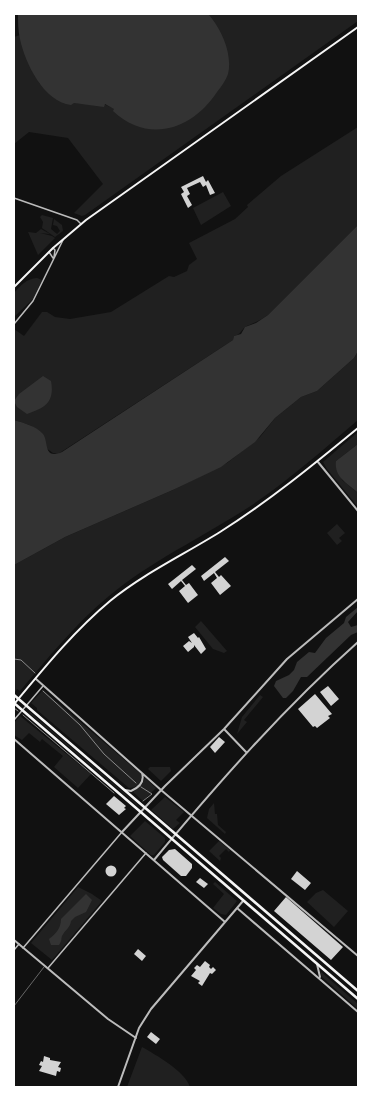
<svg xmlns="http://www.w3.org/2000/svg" width="372" height="1101" viewBox="0 0 372 1101" font-family="'IBM Plex Sans',sans-serif">
<style>
.green{fill:#202020}
.water{fill:#333}
.building{fill:#d3d3d3}
.lines{fill:none;stroke-linecap:round;stroke-linejoin:round}
.path{stroke:#f5f5f5;stroke-width:0.5}
.service{stroke:#bcbcbc;stroke-width:0.5}
.minor{stroke:#bcbcbc;stroke-width:1.5}
.tertiary{stroke:#bcbcbc;stroke-width:2}
.secondary{stroke:#f5f5f5;stroke-width:2}
.primary{stroke:#f5f5f5;stroke-width:2.5}
</style>
<rect width="100%" height="100%" fill="#111"/>
<path class="green" d="M208,14H358V21L85,215L82,216L74,213L103,184L68,138L29,132L14,144V37L20,35L32,70L40,84L74,103L104,104L115,109L224,41Z
M358,127V225L268,315C261,320 254,323 247,326C241,329 241,335 234,336L233,340L58,454L53,453L46,448C45,428 30,425 14,420V329L24,336L42,312H47L55,317L70,319L111,312L169,276L174,277L187,271L189,265L197,259L189,243L235,219L248,207L247,205L281,176Z
M223,192L231,206L201,225L193,208Z
M42,215L53,218L51,229L57,234L60,231L57,226L53,225L54,219L62,225L63,231L55,237L42,228L43,222L40,217Z
M41,229L50,234L40,233L52,236L55,238L38,255L28,232L36,233Z
M37,278L42,280L33,299L14,317V293C21,285 26,279 37,278Z
M358,351V420C323,450 288,481 249,507C203,537 151,561 109,596C75,624 48,658 20,691L17,689L14,693V565L65,537L175,489L227,463L260,437L275,418L301,397L317,391L354,358Z
M358,432V444L336,461L342,480L358,493V507L327,469L323,462Z
M337,524L345,533L339,538L342,541L337,545L327,533Z
M201,621L227,651L224,653L213,649L195,627Z
M43,690L141,774C142,783 137,788 129,788L37,710V708L31,703Z
M260,695L263,697L244,720L247,722L237,734L242,717Z
M30,712L137,804V805L29,713Z
M20,716L91,774L78,788L54,767L63,756L42,739L40,742L29,733L22,740L14,735V723Z
M150,767H170L171,771L161,781L148,769Z
M145,778L156,788L143,801L133,792L142,784Z
M165,797L184,812L176,820L180,823L173,829L151,810Z
M214,803L215,814H217L218,825L226,832L225,834L207,818L209,809Z
M145,821L165,838V842L154,855H151L130,836Z
M219,841L230,850L229,852L226,849L219,856L221,858L220,861L209,851Z
M215,882L237,901L226,915L221,914L213,908L224,894L213,884Z
M78,887L92,894L102,901L52,960L31,943Z
M323,890L348,911L334,927L307,902L316,893Z
M320,971L358,1004V1009L322,977Z
M142,1047C156,1055 185,1071 190,1087H127Z"/>
<path class="water" d="M18,14H208C221,28 233,54 228,74C226,80 221,87 217,92C192,130 148,144 113,111L114,109L105,104L104,107L74,103L71,105C44,102 25,63 20,39C18,31 18,22 18,14Z
M358,225V351L354,358L317,391L301,397L275,418L255,442L221,467L175,489L65,537L14,565V420C24,423 36,426 43,434C49,442 43,460 62,452L233,340L234,336L241,334L245,327L256,323L268,315Z
M43,376L51,381C55,403 44,408 27,414L17,407L14,401L19,394Z
M358,444V493C348,483 334,478 336,461Z
M358,607V611L348,622L351,627L358,625V632L351,635L307,677H301L293,691L286,698H283L274,686L276,681L289,675L294,670L297,662L309,652L315,653L326,638L344,623L346,617Z
M86,894L92,900L86,912L75,917L71,921C70,928 65,930 62,936C61,939 62,941 59,945H51L49,939C56,934 61,928 61,919Z"/>
<path class="building" d="M203,176L206,182L208,180L215,193L210,195L206,185L203,187L200,182L187,188L190,194L187,196L192,205L188,208L181,194L184,192L181,187Z
M225,557L229,561L215,572L219,577L221,575L231,586L220,595L211,583L217,578L214,573L204,581L201,576Z
M192,565L196,569L182,580L186,585L189,583L198,595L188,603L179,591L185,586L181,581L172,589L168,584Z
M194,633L198,638L199,637L206,649L201,654L194,645V647L188,652L183,646L189,641L192,643L188,637Z
M328,686L339,699L331,706L320,692Z
M315,694L332,714L328,716L330,718L317,728L315,726L313,727L298,709Z
M219,737L225,742L215,753L210,747Z
M114,796L126,806L124,808L126,809L119,815L106,804Z
M175,849L192,864V868L186,876H181L163,860L162,857L169,850Z
M105.5 871a5.5 5.5 0 1 1 11 0a5.5 5.5 0 1 1-11 0Z
M297,871L311,883L305,890L291,879Z
M200,878L208,884L204,888L196,882Z
M286,897L343,947L331,960L274,911Z
M138,949L146,956L142,961L134,954Z
M205,961L210,965L209,967L211,969L213,967L216,970L212,974L210,973L202,986L198,983L200,981L191,976L196,970L194,968L197,965L200,967Z
M151,1032L160,1039L156,1044L147,1037Z
M44,1056L50,1058V1060L61,1062L58,1067L61,1068L60,1072L57,1071L56,1076L39,1071L42,1066L39,1065L41,1061L43,1062Z"/>
<g class="lines">
<path class="path" d="M14,659L21,660L35,673
M43,691L80,725L104,754L136,783
M14,708L18,711
M23,715L114,793
M141,787L152,794L143,801"/>
<path class="service" d="M14,1006L44,967"/>
<path class="minor" d="M14,198L77,220L81,224
M53,248L55,250L54,257
M49,252L53,258
M14,324L33,301L63,240
M14,720L43,686
M23,948L122,832
M14,950L19,944
M48,968L146,853"/>
<path class="tertiary" d="M318,462L358,511
M36,679L161,790L358,956
M224,729L246,752
M14,739L225,922
M125,790L131,791C138,788 145,783 142,773
M122,832L165,786L224,729L287,659L358,599
M154,860C218,783 284,708 358,642
M237,908L358,1012
M14,940L108,1019L136,1038
M317,964L320,977
M118,1087L139,1028L151,1009L243,901"/>
<path class="secondary" d="M14,287L53,248L86,220L358,27
M15,703C44,668 74,631 110,601C143,574 183,555 220,532C269,501 313,465 358,428"/>
<path class="primary" d="M14,695L358,991
M14,703L358,999"/>
</g>
<rect width="372" height="1101" fill="none" stroke="#ffffff" stroke-width="30"/>
</svg>
